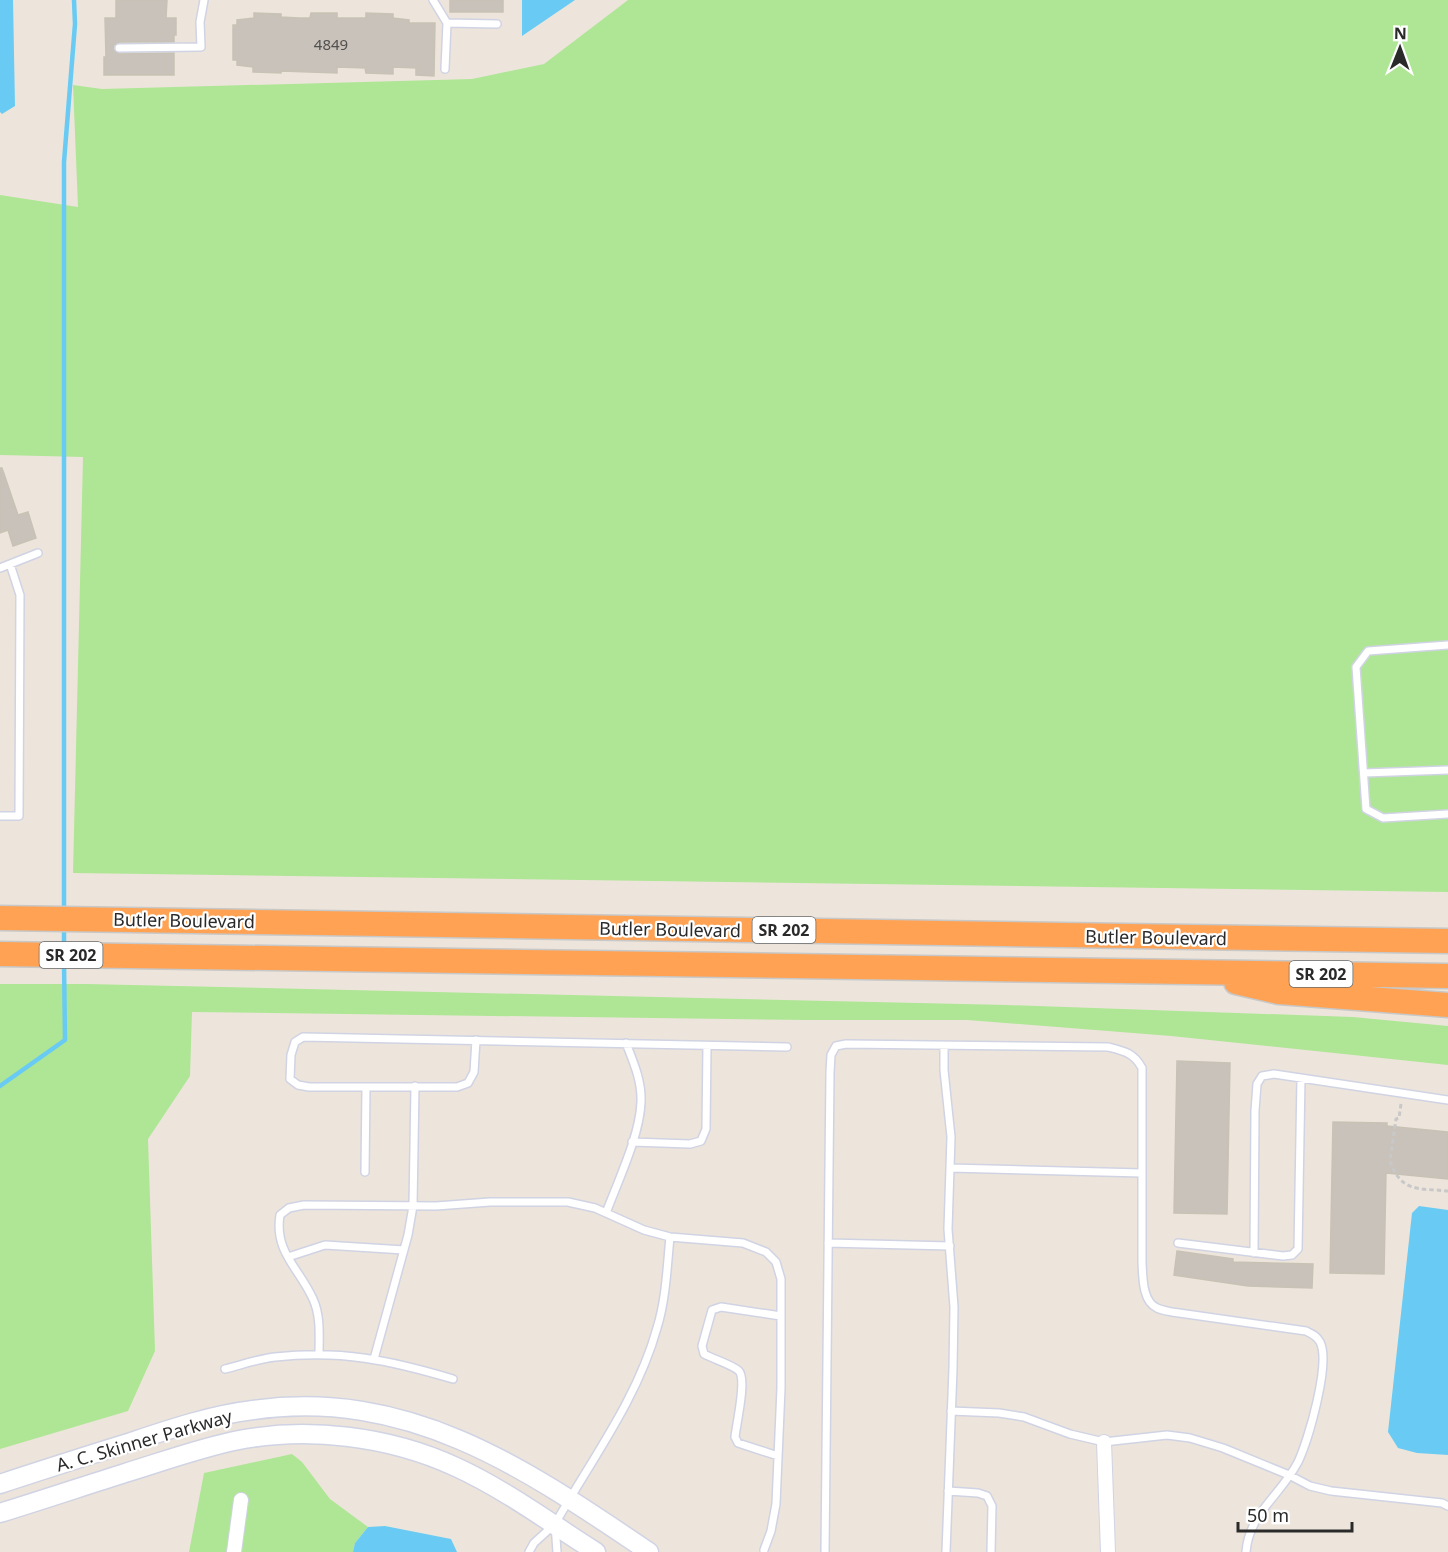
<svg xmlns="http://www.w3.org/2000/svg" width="1448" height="1552" viewBox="0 0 1448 1552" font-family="'Noto Sans',sans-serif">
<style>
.green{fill:#aee695}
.water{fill:#69cbf3}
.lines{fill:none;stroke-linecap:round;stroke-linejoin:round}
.stream{stroke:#69cbf3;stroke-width:4.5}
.building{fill:#c8c2bb;stroke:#c8c2b5;stroke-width:1.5}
.service-casing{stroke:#d0d3e3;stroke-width:10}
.minor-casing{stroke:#d0d3e3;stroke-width:16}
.secondary-casing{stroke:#d0d3e3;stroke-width:21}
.motorway-casing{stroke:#c8c8c8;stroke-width:27}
.path{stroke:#c8c8c8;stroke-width:3;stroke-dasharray:4.5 3;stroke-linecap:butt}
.service{stroke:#fff;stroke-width:7}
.minor{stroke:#fff;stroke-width:14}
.secondary{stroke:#fff;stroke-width:18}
.motorway{stroke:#ffa253;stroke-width:24}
.labels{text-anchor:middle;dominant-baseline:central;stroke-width:4.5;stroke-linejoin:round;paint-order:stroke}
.number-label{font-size:15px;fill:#52504e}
.shield{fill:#fff;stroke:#6a6a6a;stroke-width:1.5}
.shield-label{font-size:16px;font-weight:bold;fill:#2a2a2a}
.street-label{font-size:18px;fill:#2a2a2a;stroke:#fff}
</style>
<rect width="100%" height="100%" fill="#ede5db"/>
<path class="green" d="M628,0H1448V892L73,873L83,457L0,455V195L78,207L73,85L102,89L472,79L544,64Z
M0,984H87L1007,1005L1353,1017L1448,1026V1065L1171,1036L967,1020H807L192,1012L190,1076L148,1139L155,1351L128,1411L0,1449Z
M292,1454L302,1462L330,1499L368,1527L355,1543L353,1552H189L204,1473Z"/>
<path class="water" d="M0,0H13L15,106L2,114L0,112Z
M522,0H575L522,36Z
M1419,1206L1448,1210V1455L1417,1453L1398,1448L1388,1432L1412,1213Z
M385,1526L451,1539L457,1552H353L355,1543L368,1527Z"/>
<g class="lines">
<path class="stream" d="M64,912V162L75,24L74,0
M64,926V948
M0,1086L65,1040L64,962"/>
</g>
<path class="building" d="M116,0H167L166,18H176V35H174V42H119L114,45L113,49L119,54L174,53V75H104V57H106L105,18H116Z
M450,0H503V12H450Z
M254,13L281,14V17L299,18H310L311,13H337V18H366V13L393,14V18L409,20V23H435L434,76L416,75V68L393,67V74L366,73L365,68L337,67V73L281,71V73L253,72V67L237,65V60H233V25H237V20L254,18Z
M0,468H2L18,515L28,512L36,538L13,546L8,530L0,533Z
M1177,1061L1230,1063L1227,1214L1174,1213Z
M1333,1122L1387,1123V1126L1448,1132V1179L1386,1173L1384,1274L1330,1273Z
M1177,1251L1233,1259V1262L1313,1264L1312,1288L1248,1286L1174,1275Z"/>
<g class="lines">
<defs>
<path id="service" d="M433,0L447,23L445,69
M447,23L497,24
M119,48L201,47L200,22L204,0
M0,568L38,553
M1448,645L1368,651L1356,667L1366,809L1383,818L1448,814
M1364,773L1448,770
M0,816H19L20,595L10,564
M476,1040L474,1072L468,1083L457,1087H309L298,1085L290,1079L291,1055L295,1042L303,1037L787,1047
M944,1046V1070L951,1137L948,1229L954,1307L953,1369L946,1552
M632,1142L690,1144L701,1141L706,1129L707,1046
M950,1168L1142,1173
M365,1172L366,1087
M606,1213C618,1181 640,1135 641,1102C642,1081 633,1061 626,1043
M828,1243L950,1246
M1178,1243L1283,1256L1292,1255L1298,1249L1301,1078
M1254,1253L1255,1111L1257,1084L1262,1076L1274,1074L1448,1100
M288,1257L325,1245L404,1250
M319,1355C319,1337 321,1316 313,1299C299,1268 274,1252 280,1215L289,1208L304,1205L436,1206L490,1202H568L595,1208L644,1230L670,1237L743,1243L766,1252L776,1262L781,1279V1388L776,1504L771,1531L764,1550
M374,1359L408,1235L413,1206L415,1086
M225,1369C241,1365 258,1359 275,1357C342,1350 389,1360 453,1379
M951,1411L999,1413L1024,1417L1070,1434L1104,1442L1167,1435L1190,1438L1223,1448L1289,1475L1310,1486L1331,1491L1442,1503L1448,1506
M778,1456L738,1443L735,1437C736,1425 747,1380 739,1371C733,1365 713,1359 704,1354L702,1346L712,1310L721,1307L781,1316
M948,1491L978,1493L987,1496L992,1506L991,1552
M555,1524C591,1460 637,1400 657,1328C666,1299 667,1267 670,1237
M529,1552L534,1543L555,1524L557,1552
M825,1552L830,1072L831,1055L836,1046L846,1044L1108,1047C1124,1051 1134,1053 1142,1068V1263C1143,1277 1142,1301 1157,1308C1161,1310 1167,1311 1172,1312L1306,1331C1312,1334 1317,1336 1320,1342C1331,1363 1308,1441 1298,1462C1281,1495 1249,1513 1246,1552"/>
<path id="minor" d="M1104,1442L1108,1552
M234,1552L241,1500"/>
<path id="secondary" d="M0,1484C45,1469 90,1455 134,1441C173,1428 212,1415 253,1410C410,1388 526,1469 649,1552
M0,1513C42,1500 84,1486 125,1473C161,1462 197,1449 234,1441C307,1426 389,1436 456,1467C506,1490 550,1523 596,1552"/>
<path id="motorway" d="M0,918L1448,941
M0,954L1448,976
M1236,982L1279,992L1448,1005"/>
</defs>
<use href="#service" class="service-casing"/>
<use href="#minor" class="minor-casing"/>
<use href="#secondary" class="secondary-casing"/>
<use href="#motorway" class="motorway-casing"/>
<path class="path" d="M1401,1104L1399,1118L1396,1119L1390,1161C1401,1193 1419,1188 1448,1191"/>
<use href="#service" class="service"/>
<use href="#minor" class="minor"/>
<use href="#secondary" class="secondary"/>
<use href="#motorway" class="motorway"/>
</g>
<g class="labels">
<g class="number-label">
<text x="331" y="44">4849</text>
</g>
<g class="shield">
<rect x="752.5" y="917" width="63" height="26" rx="4.5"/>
<rect x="39.5" y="942" width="63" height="26" rx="4.5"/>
<rect x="1289.5" y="961" width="63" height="26" rx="4.5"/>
</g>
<g class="shield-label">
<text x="784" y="930">SR 202</text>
<text x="71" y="955">SR 202</text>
<text x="1321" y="974">SR 202</text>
</g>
<g class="street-label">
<text transform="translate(184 920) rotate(1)">Butler Boulevard</text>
<text transform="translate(670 929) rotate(1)">Butler Boulevard</text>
<text transform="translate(1156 937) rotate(1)">Butler Boulevard</text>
<text transform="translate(144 1440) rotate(-16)">A. C. Skinner Parkway</text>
</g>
</g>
<g transform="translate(1400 48) rotate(1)" stroke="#ffffff" stroke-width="4.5" paint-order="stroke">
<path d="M0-4.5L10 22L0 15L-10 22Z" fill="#2a2a2a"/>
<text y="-9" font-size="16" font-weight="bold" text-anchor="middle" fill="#2a2a2a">N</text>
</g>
<path d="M1238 1522v9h114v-9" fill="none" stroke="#2a2a2a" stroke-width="3"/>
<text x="1247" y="1522" font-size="18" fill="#2a2a2a" stroke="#ffffff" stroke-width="4.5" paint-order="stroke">50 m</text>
</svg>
